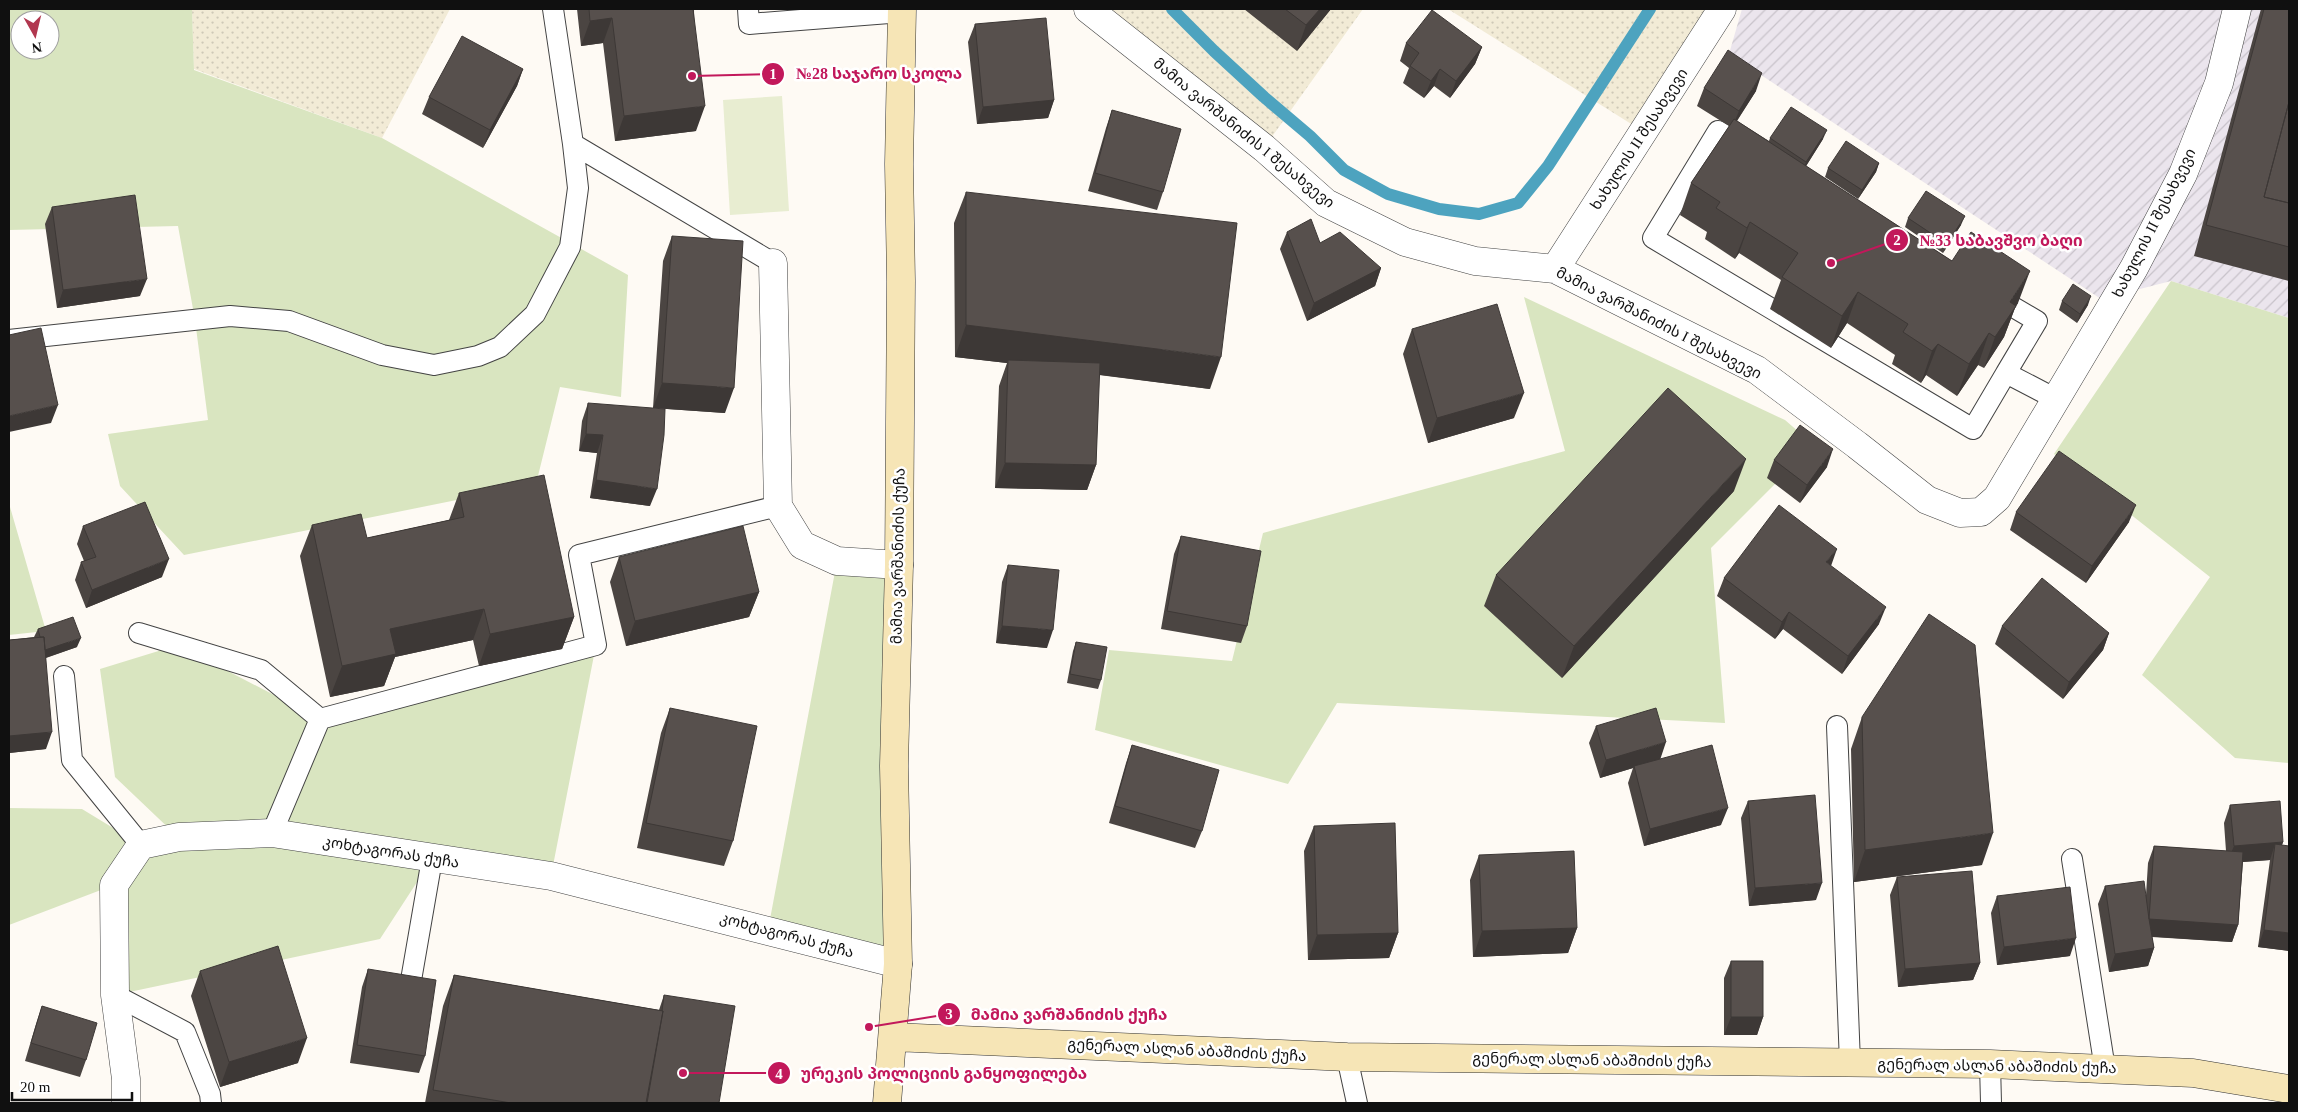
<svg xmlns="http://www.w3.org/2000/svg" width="2298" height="1112" viewBox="0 0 2298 1112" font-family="'Times New Roman','Noto Sans Georgian',serif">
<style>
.industrial{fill:url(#industrial-furrows)}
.farmland{fill:url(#farmland-dots)}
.grass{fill:#d9e5c0;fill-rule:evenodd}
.pitch{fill:#e8edd1}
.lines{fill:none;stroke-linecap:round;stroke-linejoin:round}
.stream{stroke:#4da3bf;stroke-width:12}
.lane-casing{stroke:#434343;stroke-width:22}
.street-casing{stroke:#434343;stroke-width:29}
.secondary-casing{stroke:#323232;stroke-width:29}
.lane{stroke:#fff;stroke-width:20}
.street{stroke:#fff;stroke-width:28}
.secondary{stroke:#f6e5b6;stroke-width:28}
.wall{fill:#4b4542}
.shaded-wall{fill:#3d3836}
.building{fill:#57504d;stroke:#3d3836}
.labels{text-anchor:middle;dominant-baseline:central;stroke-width:5;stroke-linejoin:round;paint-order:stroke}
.street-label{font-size:15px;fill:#101010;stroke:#fff}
.leader{fill:none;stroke:#c2185b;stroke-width:2}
.callout-dot{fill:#c2185b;stroke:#fff;stroke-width:2}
.mark-label{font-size:15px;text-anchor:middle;font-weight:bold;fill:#fff}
.callout-label{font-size:16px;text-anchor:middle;font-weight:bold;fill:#c2185b;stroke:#fff;stroke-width:5;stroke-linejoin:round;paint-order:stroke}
</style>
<defs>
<pattern id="industrial-furrows" width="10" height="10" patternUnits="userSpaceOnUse" patternTransform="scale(1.25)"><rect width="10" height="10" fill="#ebe5ed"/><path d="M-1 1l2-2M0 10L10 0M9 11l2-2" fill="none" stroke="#c8c3ca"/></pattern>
<pattern id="farmland-dots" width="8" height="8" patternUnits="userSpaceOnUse" patternTransform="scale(1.25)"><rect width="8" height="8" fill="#f2ebd6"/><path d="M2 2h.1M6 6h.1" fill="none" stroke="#cec8b7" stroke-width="1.8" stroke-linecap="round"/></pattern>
</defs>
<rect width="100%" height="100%" fill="#fefaf4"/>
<path class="industrial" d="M1742,9H2289V318L2171,281L2101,299L1729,54Z"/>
<path class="farmland" d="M192,9H450L382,138L194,69Z
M1088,9H1363L1264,148Z
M1448,9H1722L1644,132Z"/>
<path class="grass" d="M9,9H192L194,70L382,138L628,275L621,397L560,387L536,484L184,555L120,486L108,434L208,420L195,320L178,226L9,230ZM20,20H50V50H20Z
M2171,281L2289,318V763L2235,758L2142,675L2210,577L2054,454Z
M1524,297L1785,420L1814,445L1711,548L1725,723L1337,703L1288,784L1095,730L1109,650L1232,661L1263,533L1565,451Z
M9,507H10L46,631L9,635Z
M837,561L899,565L898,964L768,930Z
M178,645L320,719L596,645L551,876L432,859L380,939L115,995L114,885L9,925V808L82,809L141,845L178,837L115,777L100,669Z"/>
<path class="pitch" d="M782,96L789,211L730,215L723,100Z"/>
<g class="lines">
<path class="stream" d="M1172,9L1214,51L1264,97L1310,136L1344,170L1388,194L1439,209L1479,214L1518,203L1548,166L1650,9"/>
<defs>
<path id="lane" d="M553,9L573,144L773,263
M748,9L749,24L902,12
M1747,148L1718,131L1653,238L1973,429L2006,373L2056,399
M1991,294L2037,321L2006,373
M9,340L230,316L289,321L382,355L434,365L478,356L500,347L535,314L570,247L578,188L573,144
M139,633L261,670L320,719
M64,676L72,760L141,845
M1837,726L1850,1063
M272,833L320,719L596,645L579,555L778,506
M2072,859L2105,1069
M410,986L432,859
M115,995L185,1032L210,1094L211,1103
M1347,1057L1357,1103
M1990,1064L1991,1103"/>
<path id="street" d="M1088,9L1264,148L1326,203L1405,242L1475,261L1555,269L1757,370L1857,445L1927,500L1960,513L1981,512L1997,498L2134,268L2183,174L2219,83L2237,9
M773,263L778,506L802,545L837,561L899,565
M1555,269L1722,9
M126,1103V1079L115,995L114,885L141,845L179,837L272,833L551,876L898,964"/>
<path id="secondary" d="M893,1037L1347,1057L1990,1064L2193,1073L2289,1089
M887,1103L898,964L894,766L899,565L901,281L899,164L902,9"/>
</defs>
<use href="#lane" class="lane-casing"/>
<use href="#street" class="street-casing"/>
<use href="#secondary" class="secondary-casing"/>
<use href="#lane" class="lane"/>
<use href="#street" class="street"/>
<use href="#secondary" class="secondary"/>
</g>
<path class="wall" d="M577,9H694L696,131L615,141L603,43L581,46Z
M1244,9H1331L1297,51Z
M2261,9H2289V281L2194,256Z
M975,24L1054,100L1048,118L977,124L968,42Z
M1406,43L1482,47L1475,64L1450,98L1434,86L1424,98L1403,83L1409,68L1400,61Z
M523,69L517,86L483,148L422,114L429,97Z
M1704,88L1756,91L1737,121L1769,141L1770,138L1823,139L1806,166L1952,261L2018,303L2015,308L2004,337L1984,368L1978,365L1957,396L1926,375L1921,383L1892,364L1895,355L1847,323L1831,348L1770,309L1781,280L1739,253L1735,259L1705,239L1707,232L1680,215L1691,183L1729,126L1697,106Z
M1112,110L1163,192L1157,210L1088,191L1106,128Z
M1879,163L1876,172L1858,199L1825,177L1828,168Z
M966,192L1210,389L1099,375L1096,465L1087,490L995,488L999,386L1007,363L955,357L954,223Z
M52,207L140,296L57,308L45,224Z
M1908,218L1961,225L1943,253L1905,227Z
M1287,232L1320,243L1381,268L1375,286L1307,321L1280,249Z
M672,236L725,413L653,408L663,261Z
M2062,301L2088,305L2077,323L2059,310Z
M1412,329L1514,418L1428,443L1403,354Z
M588,403L650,506L590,498L597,453L579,451L582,421Z
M1774,460L1827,467L1800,503L1767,478Z
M1734,491L1562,678L1484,606L1496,575Z
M459,493L574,617L562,649L479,666L473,640L395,657L384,686L330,697L300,556L312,525L367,538L449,520Z
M2016,512L2129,522L2086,583L2010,530Z
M83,526L162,577L86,608L75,580L81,562L84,561L77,544Z
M1181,536L1247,626L1241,643L1161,629L1174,554Z
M619,557L759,592L749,617L626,646L610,582Z
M1008,565L1047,648L996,643L1002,582Z
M1831,566L1879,624L1842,674L1783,629L1775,639L1717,596L1724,578Z
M2002,626L2109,633L2103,650L2063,699L1995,644Z
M38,629L77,647L46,658V749L9,753V640L34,637Z
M1076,642L1101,680L1098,689L1067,683L1073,651Z
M670,708L733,841L724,866L637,848L661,733Z
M1862,717L1982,865L1854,882L1851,749Z
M1596,726L1660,759L1721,825L1644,846L1628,783L1633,768L1600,778L1589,743Z
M1132,745L1202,831L1195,848L1109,823L1126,763Z
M1748,801L1816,900L1749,906L1741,818Z
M2230,805L2283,842L2282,845L2289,951L2258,947L2270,860L2243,862L2238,925L2232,942L2152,937L2154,948L2148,966L2109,972L2098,904L2105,886L2146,895L2148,863L2154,846L2226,851L2224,823Z
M1314,826L1398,933L1389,958L1308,960L1304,851Z
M1479,855L1577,928L1568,953L1473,957L1470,880Z
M1897,877L1980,963L1973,980L1898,987L1890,895Z
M1997,896L2070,956L1997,965L1991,913Z
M1731,961L1763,1017L1757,1035H1724V978Z
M368,969L425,1056L419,1073L350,1063L362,987Z
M200,971L298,1063L220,1087L191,996Z
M454,975L659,1010L664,995L719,1103H425L443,1006Z
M42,1006L86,1060L80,1077L25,1061L36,1024Z"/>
<path class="shaded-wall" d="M1320,9H1331L1297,51L1306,25Z
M612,18L603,43L581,46L590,21Z
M1482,47L1475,64L1450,98L1456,81Z
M523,69L517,86L483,148L490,130Z
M1440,69L1434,86L1424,98L1431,81Z
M1762,73L1756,91L1732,128L1739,111Z
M1054,100L1048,118L977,124L983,107Z
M705,106L696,131L615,141L624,116Z
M1827,130L1823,139L1803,171L1806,162Z
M1879,163L1876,172L1858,199L1862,190Z
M1965,216L1961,225L1943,253L1947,244Z
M1750,222L1739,253L1735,259L1747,228Z
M1381,268L1375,286L1307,321L1314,303Z
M2030,271L2018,303L2015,308L2004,337L1984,368L1995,337L2010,302Z
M147,279L140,296L57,308L63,290Z
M1858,292L1847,323L1831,348L1842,316Z
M2091,296L2088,305L2077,323L2080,314Z
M966,325L1221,357L1210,389L1008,363V360L1007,363L955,357Z
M1989,333L1978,365L1957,396L1969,364Z
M1938,344L1926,375L1921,383L1932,351Z
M662,383L734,388L725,413L653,408Z
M1524,393L1514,418L1428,443L1437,418Z
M58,405L51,423L9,432V416Z
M586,434L603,435L597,453L579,451Z
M1833,449L1827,467L1800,503L1807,485Z
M1746,459L1734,491L1562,678L1574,646Z
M1005,463L1096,465L1087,490L995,488Z
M596,480L657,489L650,506L590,498Z
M2136,505L2129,522L2086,583L2092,566Z
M1837,549L1831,566L1826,562Z
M169,559L162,577L86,608L92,590Z
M759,592L749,617L626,646L635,621Z
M1886,607L1879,624L1842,674L1848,656Z
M484,609L473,640L395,657L384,686L330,697L342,666L390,629Z
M1789,612L1783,629L1775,639L1782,622Z
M574,617L562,649L479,666L490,634Z
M1002,626L1053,630L1047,648L996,643Z
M2109,633L2103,650L2063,699L2069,682Z
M81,638L77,647L42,659L45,650Z
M52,732L46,749L9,753V736Z
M1666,742L1660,760L1634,766L1633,768L1600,778L1606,760Z
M1728,808L1721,825L1644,846L1650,829Z
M1993,833L1982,865L1854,882L1865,850Z
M2283,842L2277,859L2275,844L2270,860L2227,863L2234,846Z
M1822,883L1816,900L1749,906L1755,888Z
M2149,919L2238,925L2232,942L2143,936Z
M1577,928L1568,953L1473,957L1482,931Z
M2264,930L2289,933V951L2258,947Z
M1398,933L1389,958L1308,960L1317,935Z
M2076,938L2070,956L1997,965L2004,947Z
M2154,948L2148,966L2109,972L2115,954Z
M1980,963L1973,980L1898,987L1905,969Z
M1731,1017H1763L1757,1035H1724Z
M307,1038L298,1063L220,1087L229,1062Z"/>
<path class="building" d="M589,9H693L705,106L624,116L612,18L590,21Z
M1285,9H1320L1306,25Z
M2264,9H2289V102L2264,197L2289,203V247L2206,225Z
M1432,10L1482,47L1456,81L1440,69L1431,81L1410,66L1419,53L1406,43Z
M1046,18L1054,100L983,107L975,24Z
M462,36L523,69L490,130L429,97Z
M1728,50L1762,73L1739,111L1704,88Z
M2289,102V203L2264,197Z
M1791,107L1827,130L1806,162L1770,138Z
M1112,110L1181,129L1163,192L1095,173Z
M1734,119L1952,261L1971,232L2030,271L2010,302L2016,306L1995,337L1989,333L1969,364L1938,344L1932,351L1903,332L1908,324L1858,292L1842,316L1782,277L1798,253L1750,222L1747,228L1716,208L1720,202L1691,183Z
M1846,141L1879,163L1862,190L1828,168Z
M1926,191L1965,216L1947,244L1908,218Z
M966,192L1237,223L1221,357L966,325Z
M135,195L147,279L63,290L52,207Z
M1311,219L1320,243L1340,232L1381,268L1314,303L1287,232Z
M672,236L743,241L734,388L662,383Z
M2073,284L2091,296L2080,314L2062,301Z
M1497,304L1524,393L1437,418L1412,329Z
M41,328L58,405L9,416V335Z
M1008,360L1100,363L1096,465L1005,463Z
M1668,388L1746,459L1574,646L1496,575Z
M588,403L665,409L664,435L657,489L596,480L603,435L586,434Z
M1800,425L1833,449L1807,485L1774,460Z
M2059,451L2136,505L2092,566L2016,512Z
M544,475L574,617L490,634L484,609L390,629L396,654L342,666L312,525L361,514L367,538L464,517L459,493Z
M145,502L169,559L92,590L81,562L96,557L83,526Z
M1779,505L1837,549L1826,562L1886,607L1848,656L1789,612L1782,622L1724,578Z
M743,526L759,592L635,621L619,557Z
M1181,536L1261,551L1247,626L1167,611Z
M1008,565L1059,570L1053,630L1002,626Z
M2042,578L2109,633L2069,682L2002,626Z
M1929,614L1975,645L1993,833L1865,850L1862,717Z
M73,617L81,638L45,650L44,637H40L38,629Z
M44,637L52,732L9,736V640Z
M1076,642L1107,647L1101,680L1070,674Z
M670,708L757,726L733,841L646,823Z
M1656,708L1666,742L1606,760L1596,726Z
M1132,745L1219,770L1202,831L1115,806Z
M1712,745L1728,808L1650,829L1634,766Z
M1815,795L1822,883L1755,888L1748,801Z
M2280,801L2283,842L2234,846L2230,805Z
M1395,823L1398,933L1317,935L1314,826Z
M2275,844L2289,846V933L2264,930Z
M2154,846L2243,852L2238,925L2149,919L2154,948L2115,954L2105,886L2144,881L2149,919Z
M1574,851L1577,928L1482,931L1479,855Z
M1972,871L1980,963L1905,969L1897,877Z
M2070,887L2076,938L2004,947L1997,896Z
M278,946L307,1038L229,1062L200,971Z
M1731,961H1763V1017H1731Z
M368,969L436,980L425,1056L357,1045Z
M454,975L663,1011L646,1103H511L433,1090Z
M664,995L735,1006L719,1103H647L663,1011H662Z
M42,1006L97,1023L86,1060L31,1043Z"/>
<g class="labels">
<g class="street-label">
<text transform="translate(1244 133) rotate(39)">მამია ვარშანიძის I შესახვევი</text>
<text transform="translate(1639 139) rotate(-57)">ხახულის II შესახვევი</text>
<text transform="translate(2154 223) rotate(-63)">ხახულის II შესახვევი</text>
<text transform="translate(1659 323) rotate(27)">მამია ვარშანიძის I შესახვევი</text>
<text transform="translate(898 556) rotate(-89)">მამია ვარშანიძის ქუჩა</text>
<text transform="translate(391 852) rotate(9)">კოხტაგორას ქუჩა</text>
<text transform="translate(787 935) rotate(15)">კოხტაგორას ქუჩა</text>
<text transform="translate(1187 1050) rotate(3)">გენერალ ასლან აბაშიძის ქუჩა</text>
<text transform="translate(1592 1060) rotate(1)">გენერალ ასლან აბაშიძის ქუჩა</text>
<text transform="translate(1997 1066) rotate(1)">გენერალ ასლან აბაშიძის ქუჩა</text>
</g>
</g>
<path class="leader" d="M692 76L773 74M1831 263L1897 240M869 1027L949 1014M683 1073L779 1073"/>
<g class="callout-dot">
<circle cx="692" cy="76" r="5"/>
<circle cx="1831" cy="263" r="5"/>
<circle cx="869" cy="1027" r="5"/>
<circle cx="683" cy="1073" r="5"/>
<circle cx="773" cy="74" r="12"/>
<circle cx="1897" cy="240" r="12"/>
<circle cx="949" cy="1014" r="12"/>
<circle cx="779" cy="1073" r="12"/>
</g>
<g class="mark-label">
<text x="773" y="79">1</text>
<text x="1897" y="245">2</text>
<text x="949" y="1019">3</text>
<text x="779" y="1079">4</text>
</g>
<g class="callout-label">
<text x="879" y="79">№28 საჯარო სკოლა</text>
<text x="2001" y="246">№33 საბავშვო ბაღი</text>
<text x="1069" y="1020">მამია ვარშანიძის ქუჩა</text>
<text x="944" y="1079">ურეკის პოლიციის განყოფილება</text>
</g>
<rect width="2298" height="1112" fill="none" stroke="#101010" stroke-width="20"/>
<g transform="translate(35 35) rotate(172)"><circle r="24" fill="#ffffff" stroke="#9f9f9f"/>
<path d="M0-4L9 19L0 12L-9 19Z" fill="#b1374f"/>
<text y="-8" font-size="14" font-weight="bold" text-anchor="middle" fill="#101010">N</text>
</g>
<path d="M12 1092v8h120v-8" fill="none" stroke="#101010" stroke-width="2.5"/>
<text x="20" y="1092" font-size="15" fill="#101010" stroke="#ffffff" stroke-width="4" paint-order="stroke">20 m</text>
</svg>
